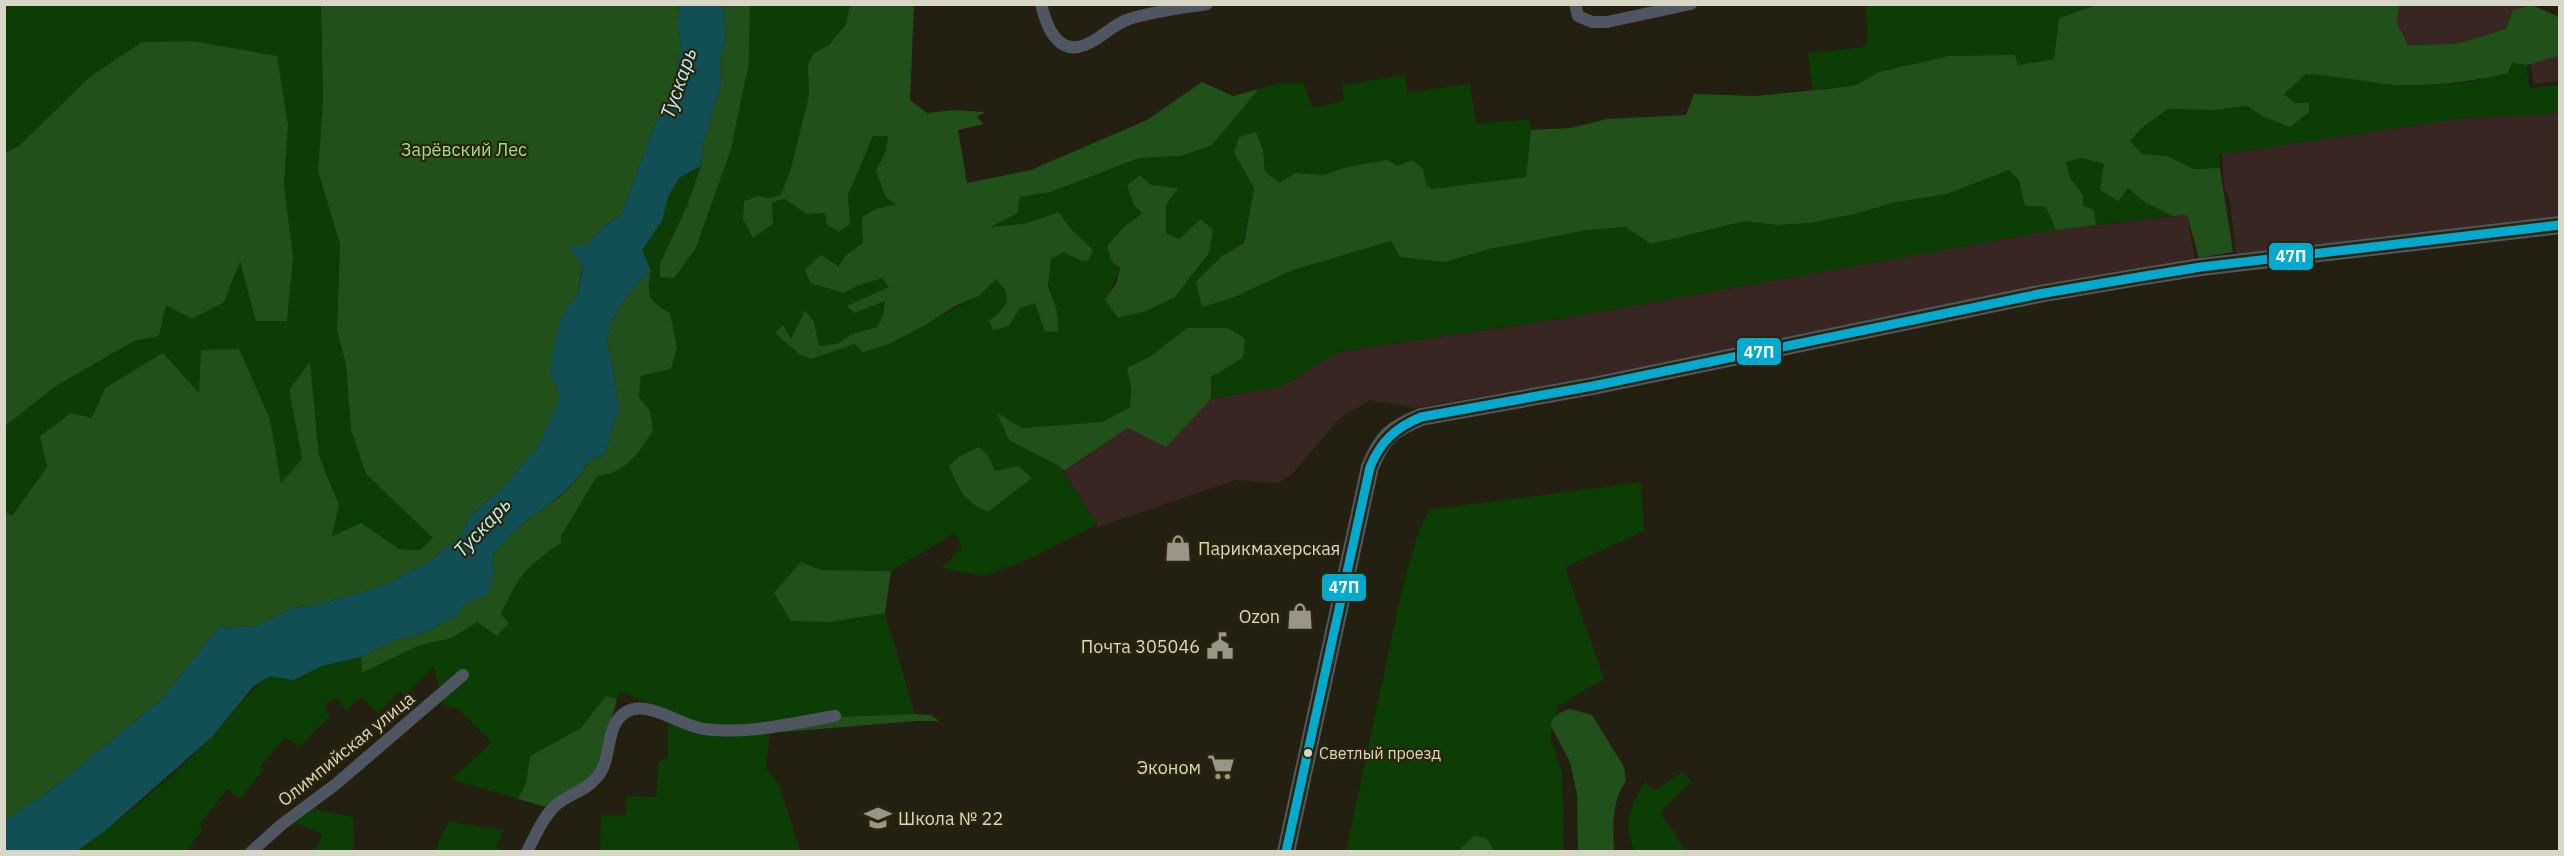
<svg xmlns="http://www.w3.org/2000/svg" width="2564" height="856" font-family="'IBM Plex Sans',sans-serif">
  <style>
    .industrial { fill: #372621 }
    .green { fill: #0c3d05; fill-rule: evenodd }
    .forest { fill: #22501b }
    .water { fill: #114f54 }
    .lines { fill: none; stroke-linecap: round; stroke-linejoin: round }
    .street { stroke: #4f5661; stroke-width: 12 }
    .secondary { stroke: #515761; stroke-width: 18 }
    .bus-1-casing { stroke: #2a250a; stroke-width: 14 }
    .bus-1 { stroke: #00a9ce; stroke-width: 9 }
    .bus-dot { fill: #d8d6c6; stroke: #2a250a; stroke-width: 2 }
    .labels { text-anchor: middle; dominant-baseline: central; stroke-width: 4.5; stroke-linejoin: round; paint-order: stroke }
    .bus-label { font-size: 16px; fill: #d8d6c6; stroke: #2a250a; text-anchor: start }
    .park-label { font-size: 18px; fill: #95e18c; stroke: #2a250a }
    .poi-label { font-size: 18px; fill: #d8d6c6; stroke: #2a250a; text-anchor: end }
    .street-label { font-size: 18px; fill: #d8d6c6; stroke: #2a250a }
    .water-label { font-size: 20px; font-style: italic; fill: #baf0f7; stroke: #2a250a }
    .line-badge { stroke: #2a250a; stroke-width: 2 }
    .badge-label { font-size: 16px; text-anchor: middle; font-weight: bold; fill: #fff }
  </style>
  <rect width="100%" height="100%" fill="#232011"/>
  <g class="industrial">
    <path d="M2399 5H2529L2513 10 2506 29 2456 44 2408 45 2397 23Z"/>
    <path d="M2559 53V81L2534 84 2530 60Z"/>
    <path d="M2559 111V217L2236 254 2230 201 2224 186 2222 151 2392 123Z"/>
    <path d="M2187 215 2196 265 1628 371 1415 408 1370 400 1340 418 1290 476 1277 483 1236 480 1098 527 1064 472 1128 428 1166 446 1211 399 1283 386 1338 352 1560 319 2044 231Z"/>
  </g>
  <g class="green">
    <path d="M5 5H321L323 99 318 171 340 244 337 330 346 365 351 430 366 474 434 538 420 550 399 549 361 523 332 536 339 505 319 456 310 363 289 390 302 459 281 483 270 419 199 393 92 419 47 467 12 517 5 511V426L56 386 134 341 159 336 166 305 240 260 293 256 284 185 288 125 19 146 5 153Z"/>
    <path d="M750 5H850L846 24 829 45 814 53 808 65 809 95 791 168 781 195 770 198 759 196 753 238 773 224 772 202 785 199 806 214 826 213 827 225 840 232 850 224 848 195 873 136H888L886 150 876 171 896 204 876 209 863 243 846 255 837 266 844 293 857 286 882 278 889 286 855 313 886 301 883 316 877 327 851 334 839 343 819 346 814 321 805 312 791 340 776 333 800 355 810 359 837 348 910 332 979 296 996 279 1005 290 1007 302 998 314 989 321 1009 326 1020 307 1035 302 1057 311 1048 286 1051 259 1064 252 1079 260 1092 250 1069 227 1059 212 1024 224 988 228 1019 197 1052 192 1139 158 1181 156 1212 145 1259 89 1280 83H1304L1312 108 1344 101 1342 85 1405 75 1407 93 1470 84 1476 124 1530 120 1531 130 1527 177 1432 189 1397 166 1343 168 1324 175 1296 173 1279 183 1265 171 1263 150 1234 153 1254 188 1243 243 1222 256 1202 307 1230 299 1293 270 1391 240 1445 262 1489 249 1588 230 1625 227 1651 244 1745 221 1776 225 1809 223 1855 214 1888 204 1947 194 2009 170 2019 180 2025 206 2047 207 2056 230 1560 319 1338 352 1283 386 1211 399V378L1225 368 1187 328 1151 356 1127 368 1131 388 1130 407 1102 422 1022 428 997 414 1036 453 1059 466 1098 524 1029 559 985 576 942 568 962 546 955 533 891 571 821 570 801 562 830 622 885 613 915 714 811 718 780 725 783 732 770 733 766 767 779 785 800 851H600L601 815H626L627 796 656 797 659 761 668 759V723L704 735 764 733 694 722 619 691 617 699 606 696 581 728 530 756 526 783 518 799 451 779 492 743 459 709 443 705 434 666 405 695 400 691 378 713 361 697 346 711 337 697 324 705 330 717 299 747 285 737 260 767 263 770 240 799 227 789 199 826 203 829 187 851 77 852C124 818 169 779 210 739 231 718 245 693 270 676L294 680 322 666 361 657 363 673 420 645 452 638 477 622 508 623 501 615C519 576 525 567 561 543V536L597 475H609L650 411 639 398 641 376 671 369 655 305 647 288 651 270 642 250 662 221 668 197 679 178 701 166 687 206 660 263 696 248 731 149 749 63ZM1151 185 1177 188 1166 205 1165 233 1209 254 1175 297 1105 299C1122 274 1121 256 1124 227L1142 212ZM989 457 995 472 988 512Z"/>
    <path d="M1873 5H2101L2059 18 2054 59 2017 65 1879 72 1856 85 1813 90 1808 53 1864 47 1868 40 1866 7Z"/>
    <path d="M2512 63 2527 65 2529 88 2559 85V111L2548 115 2472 117 2219 155 2220 168 2194 169 2167 156 2142 154 2130 141 2144 126 2168 109 2214 110 2247 106 2262 116 2308 103H2295L2284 94 2306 74C2363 78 2421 91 2479 80 2490 78 2502 68 2512 63Z"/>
    <path d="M2082 158 2104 164 2146 203 2173 216 2096 225 2094 210 2083 206 2082 195 2070 178 2065 162Z"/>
    <path d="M1641 482 1644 531 1565 567 1604 679 1558 706 1550 736 1562 772 1564 851 1346 852 1402 590 1418 533 1429 510Z"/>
    <path d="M1683 772 1691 781 1660 812 1686 851H1635C1622 826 1630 805 1645 782L1654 791Z"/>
    <path d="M308 808 353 817 354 851H314L323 834 294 822Z"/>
    <path d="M448 822 504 830 496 847 505 851H435Z"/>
  </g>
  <g class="forest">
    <path d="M2101 4 2399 5 2397 23 2408 45 2456 44 2506 29 2513 10 2532 5 2559 17V56L2527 65 2512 63 2508 73C2473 82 2420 88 2384 84 2358 80 2333 76 2306 74L2284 94 2295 103H2309V112L2290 127 2262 116 2247 106 2214 110 2168 109 2144 126 2130 141 2142 154 2167 156 2194 169 2220 168 2233 252 2199 258 2187 215 2173 216 2146 203 2128 188 2118 201 2100 190 2104 164 2082 158 2066 162 2070 178 2083 195V206L2094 210 2096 225 2056 230 2046 207 2025 206 2019 180 2009 170 1947 194 1892 203 1855 214 1809 223 1776 225 1745 221 1651 244 1625 227 1588 230 1489 249 1445 262 1400 257 1391 241 1293 270 1230 299 1202 307 1196 282 1222 256 1244 243 1254 188 1234 153 1239 137 1256 132 1263 150 1265 171 1279 183 1296 173 1324 175 1343 168 1387 160 1397 166 1412 160 1423 169 1426 185 1432 189 1526 177 1531 130 1571 128 1607 119 1686 115 1694 94 1756 96 1827 89 1856 85 1879 72 1949 56 2015 55 2018 65 2054 59 2059 18Z"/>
    <path d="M321 5H680L678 23 681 46 671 101 655 124 622 214 601 229 586 245 578 294 562 317 550 371 562 398 537 449 504 486 470 516 461 536 431 560 391 582 363 592 319 604 290 609 257 626 218 628 161 700 48 792 5 822V511L12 516 47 467 40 436 71 413 92 418 105 388 163 353 199 393 201 350 239 349 270 419 281 483 302 459 289 390 310 362 319 456 339 505 332 536 361 523 399 549 420 550 433 538 366 474 351 430 346 365 337 330 340 244 318 171 323 99Z"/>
    <path d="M723 5H750L749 63 731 149 696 248 674 278 660 277V263L687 206 701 166 704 140 721 84 720 58 726 38Z"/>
    <path d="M850 5H914L910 100 927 113 955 110 985 112 977 117 984 124 958 130 967 183 1031 170 1147 120 1202 82 1233 96 1259 89 1212 145 1181 156 1139 158 1051 192 1019 197 1018 213 990 227 1024 224 1059 212 1069 227 1093 250 1088 261 1079 260 1064 252 1051 259 1048 286 1057 311 1058 332 1045 331 1035 303 1020 308 1009 326 993 330 989 321 998 314 1007 302 1005 290 996 279 979 296 955 306 927 324 887 345 863 352 854 344 811 359 800 355 775 333 783 325 791 339 805 311 814 321 819 346 839 343 851 334 877 327 883 316 885 301 855 313 847 306 889 287 882 278 857 286 844 293 810 283 805 269 821 255 838 266 846 255 863 243 862 217 876 209 896 204 886 198 876 171 886 150 888 136H873L848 195 850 224 839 232 827 225 825 213 806 214 785 199 772 202 773 224 753 238 743 219 744 201 759 196 770 198 781 195 791 168 809 95 808 65 814 53 829 45 846 24Z"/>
    <path d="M191 41 277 56 288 125 284 185 293 256 287 321H256L240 261 224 302 192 319 166 305 159 336 134 341 56 386 5 426V153L19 146 91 76 142 42Z"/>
    <path d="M1140 175 1151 185 1178 188 1166 205V233L1179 239 1201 219 1213 230 1209 253 1175 297 1146 311 1118 318 1105 299 1116 284 1120 268 1112 262 1107 246 1124 227 1142 213 1134 205 1127 185Z"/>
    <path d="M651 270C646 293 648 302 670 313L677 348 671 369 641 376 639 397 650 411 653 431C638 453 625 474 597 476L561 536V543C525 567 519 576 501 614L509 623 497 636 477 622 452 638 420 645 362 673 361 657 393 640 420 634 455 617 466 603 486 595 495 575 492 556C505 541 517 527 533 516 560 496 572 492 589 460L605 455 619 405 607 339 611 321 630 292Z"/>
    <path d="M1187 328H1228L1245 339 1243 358 1211 377V399L1166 447 1128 428 1064 471 1059 466 1009 440 997 413 1022 428 1102 422 1130 407 1131 388 1127 368 1151 356Z"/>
    <path d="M979 447 989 457 995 471 1018 466 1032 478 988 512C965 503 958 488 949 466L960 456Z"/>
    <path d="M801 562 821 570 891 571 885 613 830 622 791 621 774 593Z"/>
    <path d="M606 696 617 699 597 771 582 786 547 807 518 799 526 783 530 756 581 728Z"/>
    <path d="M1570 709 1592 715 1624 767 1626 781C1611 803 1613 826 1614 851H1578L1577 794 1570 762 1551 726C1551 715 1562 712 1570 709Z"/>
    <path d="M915 714 931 715 939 721H916L783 732 780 724 811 718Z"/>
    <path d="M1474 836 1486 838 1495 851H1461L1462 847Z"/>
  </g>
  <path class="water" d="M680 5H723L726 38 720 58 721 84 704 140 701 166 679 178 668 197 662 221 642 250 651 270 630 292 611 321 607 339 619 405 605 455 589 460C571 492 560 495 533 516 517 527 505 541 492 556L495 575 487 595 466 603 455 617 420 634 393 640 361 657 322 666 294 680 270 676 253 687 212 737 105 831 77 851H5V822L7 819 48 792 161 700 218 628 257 626 290 609 319 604 363 592 391 582 431 560 461 536 470 516 504 486 537 449 561 398 550 371 555 340 562 317 578 294 583 268 570 246 586 245 601 229 622 214 655 124 671 101 681 46 678 23Z"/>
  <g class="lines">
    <g class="street">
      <path d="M1041 4C1046 25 1057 56 1085 45 1101 39 1113 24 1129 19 1154 11 1181 8 1207 4"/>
      <path d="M1575 4 1578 16 1592 22H1607L1691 4"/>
      <path d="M251 852 281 825 336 784 463 675"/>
      <path d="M527 852C535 836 543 817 556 805 569 794 586 791 597 777 613 760 604 725 626 712 647 699 681 726 704 729 747 735 793 723 835 716"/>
    </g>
    <path class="secondary" d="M1286 852 1370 467C1382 437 1392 429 1421 417L1593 386 2039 294 2139 277 2201 267 2560 225"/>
    <defs>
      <path id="bus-1" d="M1286 852 1370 467C1381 441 1395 428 1421 417L1593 386 2039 294 2139 277 2201 267 2560 225"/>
    </defs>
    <use href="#bus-1" class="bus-1-casing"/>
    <use href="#bus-1" class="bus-1"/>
  </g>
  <defs>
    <symbol id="shop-bare" viewBox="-9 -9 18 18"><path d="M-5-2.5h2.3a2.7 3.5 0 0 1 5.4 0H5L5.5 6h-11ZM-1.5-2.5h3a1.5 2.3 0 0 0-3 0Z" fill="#999687" stroke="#2a250a" stroke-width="2.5" paint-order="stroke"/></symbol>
    <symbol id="civic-bare" viewBox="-9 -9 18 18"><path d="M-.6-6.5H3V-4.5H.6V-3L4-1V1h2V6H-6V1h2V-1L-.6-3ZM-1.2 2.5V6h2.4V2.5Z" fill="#999687" stroke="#2a250a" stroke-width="2.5" paint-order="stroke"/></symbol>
    <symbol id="supermarket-bare" viewBox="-9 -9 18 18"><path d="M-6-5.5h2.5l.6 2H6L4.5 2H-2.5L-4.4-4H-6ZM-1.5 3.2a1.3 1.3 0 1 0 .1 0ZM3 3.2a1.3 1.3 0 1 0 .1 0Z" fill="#999687" stroke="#2a250a" stroke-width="2.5" paint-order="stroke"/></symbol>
    <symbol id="school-bare" viewBox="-9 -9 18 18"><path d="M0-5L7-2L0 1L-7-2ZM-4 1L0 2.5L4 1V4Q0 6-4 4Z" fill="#999687" stroke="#2a250a" stroke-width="2.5" paint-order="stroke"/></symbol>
  </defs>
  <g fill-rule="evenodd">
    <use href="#shop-bare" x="1159" y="529" width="38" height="38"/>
    <use href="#shop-bare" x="1281" y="597" width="38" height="38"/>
    <use href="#civic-bare" x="1201" y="627" width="38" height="38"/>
    <use href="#supermarket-bare" x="1202" y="748" width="38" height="38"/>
    <use href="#school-bare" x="859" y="799" width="38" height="38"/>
  </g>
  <circle class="bus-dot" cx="1308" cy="753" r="5"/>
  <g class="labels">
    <g class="bus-label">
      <text x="1319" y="753">Светлый проезд</text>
    </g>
    <g class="park-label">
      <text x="464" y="149">Зарёвский Лес</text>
    </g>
    <g class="poi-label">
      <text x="1198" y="548" text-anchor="start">Парикмахерская</text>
      <text x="1280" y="616">Ozon</text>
      <text x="1200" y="646">Почта 305046</text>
      <text x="1201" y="767">Эконом</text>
      <text x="898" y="818" text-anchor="start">Школа № 22</text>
    </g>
    <g class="street-label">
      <text transform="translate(346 749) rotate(-39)">Олимпийская улица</text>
    </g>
    <g class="water-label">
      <text transform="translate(678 83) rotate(-71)">Тускарь</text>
      <text transform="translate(482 527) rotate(-47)">Тускарь</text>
    </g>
  </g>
  <g class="line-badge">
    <rect x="2268" y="242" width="46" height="29" rx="6" fill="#00a9ce"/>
    <rect x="1736" y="337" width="46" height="29" rx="6" fill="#00a9ce"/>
    <rect x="1321" y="573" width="46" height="29" rx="6" fill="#00a9ce"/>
  </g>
  <g class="badge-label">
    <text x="2291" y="262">47П</text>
    <text x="1759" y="358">47П</text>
    <text x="1344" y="593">47П</text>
  </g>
  <rect width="2564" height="856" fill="none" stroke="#d8d6c6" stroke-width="12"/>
</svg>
